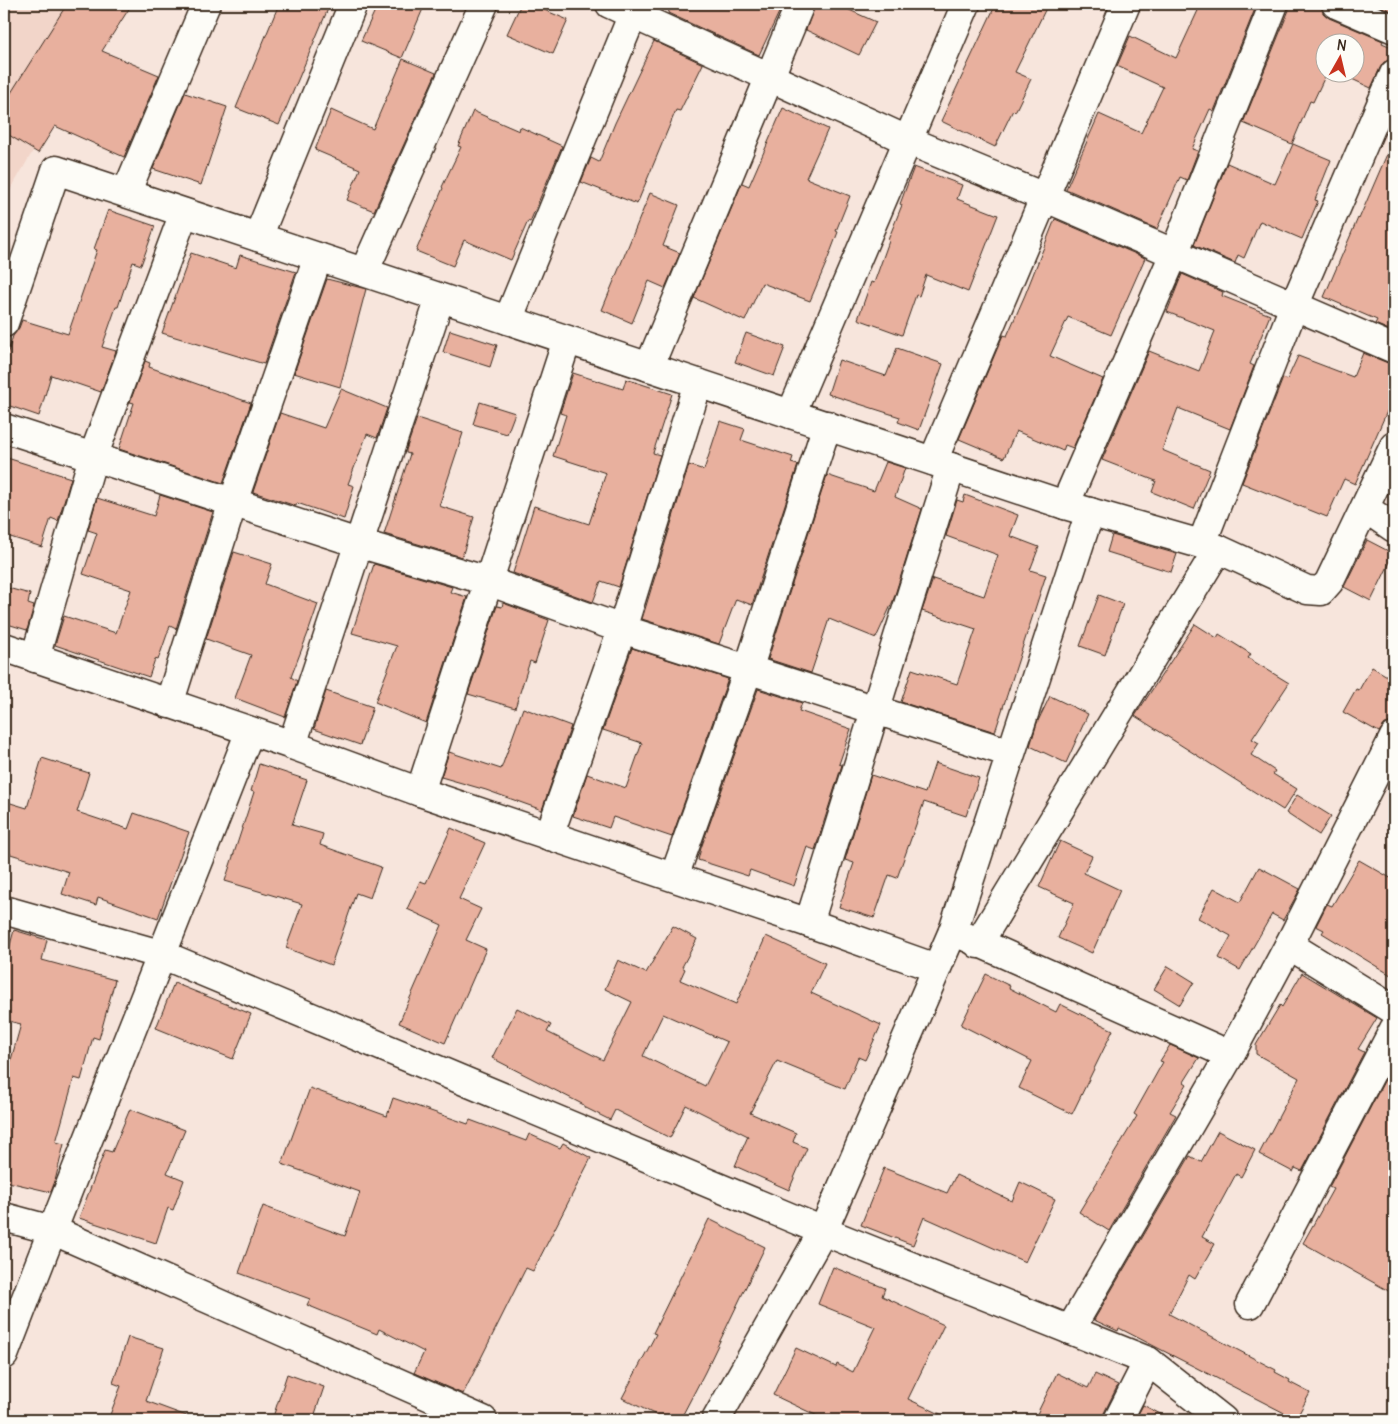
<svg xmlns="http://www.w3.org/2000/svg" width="1398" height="1424" font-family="Delius,sans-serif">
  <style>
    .built { fill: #f2d5c9 }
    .building { fill: #e8b09e; stroke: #3b2a1e; fill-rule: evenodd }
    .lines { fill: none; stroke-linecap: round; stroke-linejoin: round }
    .minor-casing { stroke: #3b2a1e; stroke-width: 31 }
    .minor { stroke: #fdfcf7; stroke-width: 28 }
  </style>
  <rect width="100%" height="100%" fill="#f7e5dc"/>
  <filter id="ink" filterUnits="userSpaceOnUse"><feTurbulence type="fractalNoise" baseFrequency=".02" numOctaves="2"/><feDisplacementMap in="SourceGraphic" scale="10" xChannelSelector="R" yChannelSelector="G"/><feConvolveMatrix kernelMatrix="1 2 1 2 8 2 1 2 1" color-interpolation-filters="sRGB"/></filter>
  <g filter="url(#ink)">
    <path class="built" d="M4 4H118L4 201Z"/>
    <g class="building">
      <path d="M67 4H132L102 51 159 75 124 157 55 126 38 153 4 132V104Z"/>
      <path d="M279 4H330L279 125 236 108Z"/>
      <path d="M378 4H425L402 58 361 41Z"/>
      <path d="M521 4H530L568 20 553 54 507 34Z"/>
      <path d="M672 4H783L759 55 668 13Z"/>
      <path d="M815 4H836L876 22 859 55 806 30Z"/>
      <path d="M996 4H1048L1015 72 1031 79 1015 112 1013 110 995 147 941 121Z"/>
      <path d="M1201 4H1257L1214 111 1210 109 1192 149 1198 151 1187 180 1180 177 1157 229 1066 189 1099 114 1141 133 1163 87 1117 66 1130 36 1176 58Z"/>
      <path d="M1289 4H1321L1323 13 1329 18 1383 41 1382 43 1394 48V59L1384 62 1380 68 1371 88 1337 72H1356V42H1326L1327 72 1313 102 1310 101 1292 144 1243 123 1289 10Z"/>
      <path d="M1375 4H1394V12Z"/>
      <path d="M654 41 703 64 680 111 676 110 637 204 581 182 591 158 599 162 615 123Z"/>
      <path d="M403 59 436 73 374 211 347 200 360 169 315 150 331 110 373 129Z"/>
      <path d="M185 93 227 107 201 185 153 169Z"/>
      <path d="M783 108 828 129 806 178 850 196 836 231 838 232 827 261 810 301 762 283 745 321 694 298 742 183 749 186Z"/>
      <path d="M473 111 519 131 520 127 562 146 530 222 528 221 511 260 464 240 453 266 416 251 443 188 442 187 461 147 458 146Z"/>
      <path d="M1394 138V332L1375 324 1377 320 1324 297 1358 218 1359 219Z"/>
      <path d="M1293 144 1331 160 1315 200 1318 201 1302 239 1260 221 1244 258 1238 255 1235 263 1194 245 1227 163 1275 184Z"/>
      <path d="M914 167 962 185 957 199 998 215 968 292 926 275 919 296 916 295 902 335 858 319 871 282 874 283 889 241 888 240 902 205 900 204Z"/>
      <path d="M650 193 679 205 663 246 680 253 665 288 649 281 632 323 602 310Z"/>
      <path d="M108 210 155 226 141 265 133 262 118 307H116L102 347 116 351 101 392 51 375 39 416 4 404V364L13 336 19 328 22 320 68 334 97 250 94 249Z"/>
      <path d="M1055 219 1145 258 1111 335 1068 317 1050 356 1103 379 1073 448 1065 445 1063 451 1016 431 1004 458 959 439 1003 335 1007 336 1025 295Z"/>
      <path d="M191 253 236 268 240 255 296 272 264 364 162 333Z"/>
      <path d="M1182 274 1223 292 1222 296 1270 315 1250 364 1254 366 1230 429 1178 408 1162 450 1210 470 1194 509 1152 492 1156 481 1102 460 1149 351 1199 371 1215 331 1167 312Z"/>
      <path d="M327 279 366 289 340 387 294 373Z"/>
      <path d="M450 330 497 345 490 367 443 352Z"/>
      <path d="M746 333 785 347 774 376 735 362Z"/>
      <path d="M897 348 943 364 919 430 898 422 900 417 828 394 839 360 886 376Z"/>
      <path d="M1363 353 1388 363 1394 364V411L1388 409 1355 484 1344 479 1327 517 1242 483 1283 378 1287 380 1298 356 1353 377Z"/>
      <path d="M145 361 150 363 149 367 251 403 223 483 119 449 134 403 130 402Z"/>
      <path d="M573 373 623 389 626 379 672 394 653 453 660 455 619 587 601 581 593 602 513 573 534 506 589 524 606 473 553 456 566 415 560 413Z"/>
      <path d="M341 389 387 408 377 438 367 434 348 484 354 486 344 519 297 503 296 506 253 492 280 413 324 428Z"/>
      <path d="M480 402 515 413 507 434 473 424Z"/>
      <path d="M417 418 463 433 439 506 474 517 462 557 384 534 410 454 406 453V450Z"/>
      <path d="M720 421 745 429 741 440 793 457 791 463 798 465 752 605 736 599 719 644 642 619 689 465 704 470Z"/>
      <path d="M4 457 71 478 58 521 51 518 42 547 4 535Z"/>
      <path d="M886 462 905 468 895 497 922 509 893 601 876 638 829 619 811 673 768 659 827 475 874 491Z"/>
      <path d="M160 495 213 512 176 629 170 626 158 660 155 659 149 677 55 645 64 616 116 633 131 590 83 574 97 533 88 530 97 498 154 516Z"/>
      <path d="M965 495 1018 515 1010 536 1039 547 1030 570 1046 575 995 732 901 702 912 669 957 684 976 629 922 611 933 579 984 596 998 555 946 536 957 500 963 502Z"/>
      <path d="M1112 535 1177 554 1171 572 1107 552Z"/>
      <path d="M1367 540 1394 554 1371 601 1344 587Z"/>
      <path d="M234 552 272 564 265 584 318 604 308 633 291 677 297 681 285 717 235 698 251 655 206 639Z"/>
      <path d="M374 564 452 587 450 592 467 597 426 723 375 702 397 646 352 633Z"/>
      <path d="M4 587 30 594 28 604 34 606 27 630 4 623Z"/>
      <path d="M1099 595 1123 604 1105 655 1080 646Z"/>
      <path d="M503 603 549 620 535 663 530 661 515 708 468 694 497 606 502 607Z"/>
      <path d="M1195 624 1217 638 1219 634 1251 654 1248 658 1289 683 1252 739 1259 743 1251 755 1275 771 1273 774 1297 789 1283 810 1135 716Z"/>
      <path d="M632 648 728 679 672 837 613 817 609 828 573 816 587 774 626 788 642 743 603 730Z"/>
      <path d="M1372 667 1394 680V722L1385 724 1379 732 1343 712 1356 689 1359 690Z"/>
      <path d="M758 689 802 703 799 711 851 729 839 764 842 765 815 850 807 847 794 886 750 870 748 876 698 860 701 848Z"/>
      <path d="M326 691 373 707 360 745 314 729Z"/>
      <path d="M1050 696 1088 714 1066 763 1030 746 1037 723Z"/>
      <path d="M523 708 571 726 542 810 486 790 441 777 449 752 501 769Z"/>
      <path d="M42 758 89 773 77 812 128 829 134 813 189 832 158 918 98 897 96 905 62 894 69 872 4 852V801L27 808Z"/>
      <path d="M935 763 979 778 966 816 924 802 897 878 889 875 874 918 839 907 854 863 845 860 871 775 925 793Z"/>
      <path d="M259 764 307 780 292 825 323 834 320 845 381 867 370 898 356 893 331 965 286 948 302 904 225 881 254 792 251 791Z"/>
      <path d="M1297 795 1331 816 1319 835 1286 813Z"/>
      <path d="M451 828 485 843 459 899 481 909 466 940 486 949 445 1043 399 1023 442 925 407 909 420 881 426 883Z"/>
      <path d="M1060 841 1092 856 1084 873 1120 890 1092 953 1058 938 1074 903 1039 887Z"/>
      <path d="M1359 860 1394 880V977L1322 933 1324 930 1316 926 1327 904 1332 906Z"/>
      <path d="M1259 867 1300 889 1283 920 1272 914 1240 970 1219 958 1231 936 1198 918 1214 888 1240 902Z"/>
      <path d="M673 926 697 939 682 967 685 969 680 980 736 1004 766 936 825 963 811 993 881 1025 865 1060 858 1057 845 1089 777 1061 750 1113 796 1133 793 1142 807 1148 789 1190 735 1166 748 1136 686 1105 670 1138 615 1110 610 1120 584 1107V1105L492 1058 517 1008 551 1025 547 1032 603 1060 632 1002 605 989 618 960 646 973ZM663 1014 727 1042 705 1086 643 1056Z"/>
      <path d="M14 930 47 940 42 960 115 980 99 1039 93 1037 81 1080 74 1078 56 1142 64 1144 55 1181 51 1192 4 1181V1085L21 1024 4 1020V968Z"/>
      <path d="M1168 966 1194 982 1180 1005 1154 989Z"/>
      <path d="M1302 973 1377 1018 1358 1049 1364 1052 1302 1171 1295 1168 1293 1172 1259 1154 1299 1078 1256 1054V1045L1280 1005 1282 1007Z"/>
      <path d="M986 974 1010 986 1009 988 1056 1012 1060 1004 1113 1030 1072 1114 1019 1088 1032 1061 961 1025Z"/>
      <path d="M174 983 251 1014 233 1059 156 1028Z"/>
      <path d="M1170 1045 1199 1058 1184 1082 1187 1084 1170 1112 1176 1115 1109 1231 1079 1212 1137 1116 1134 1114 1163 1062 1160 1061Z"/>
      <path d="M1391 1068 1394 1070V1294L1303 1243 1333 1189 1329 1187Z"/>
      <path d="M310 1088 387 1116 393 1098 468 1124 470 1120 526 1141 529 1134 560 1148 563 1143 591 1158 533 1271 526 1268 463 1394 414 1373 424 1352 379 1329 377 1334 307 1305 310 1299 239 1273 263 1206 345 1236 360 1192 282 1164Z"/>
      <path d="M130 1109 185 1130 167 1173 184 1180 173 1210 168 1208 156 1243 79 1218 105 1150 112 1152Z"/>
      <path d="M1218 1131 1255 1150 1241 1177 1236 1174 1202 1237 1215 1244 1195 1279 1189 1275 1169 1314 1276 1370 1275 1372 1290 1380 1289 1382 1310 1393 1296 1419 1119 1328 1118 1331 1094 1320 1190 1156 1201 1162Z"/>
      <path d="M884 1168 947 1193 956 1175 1012 1201 1020 1182 1055 1199 1025 1262 924 1217 913 1245 861 1225Z"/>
      <path d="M709 1219 765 1247 705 1372 680 1420H666L622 1398 656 1334 653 1333Z"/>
      <path d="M833 1267 885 1288 882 1296 944 1325 908 1399 953 1420H826L773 1395 796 1348 836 1367 837 1364 853 1372 875 1327 818 1304Z"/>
      <path d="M128 1337 164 1348 146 1401 192 1418 191 1420H108L121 1386 113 1383Z"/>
      <path d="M1057 1373 1088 1388 1095 1374 1118 1385 1104 1413 1102 1420H1034Z"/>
      <path d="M287 1374 324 1387 313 1420H272Z"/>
      <path d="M1143 1405 1172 1420H1135Z"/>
    </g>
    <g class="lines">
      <defs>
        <g id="minor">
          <path d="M610 4 907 140 1044 197 1394 349"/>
          <path d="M1336 4 1394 29"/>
          <path d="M126 193 206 4"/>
          <path d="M258 237 353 4"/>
          <path d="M364 272 484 4"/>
          <path d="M508 320 637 4"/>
          <path d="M4 323 56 170 1065 505 1218 549 1307 590 1321 591 1329 582 1394 446"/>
          <path d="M649 367 800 4"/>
          <path d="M791 414 966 4"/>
          <path d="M4 428 358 543 488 581 622 629 1010 753"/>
          <path d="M933 461 1126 4"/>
          <path d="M1065 505 1174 254 1274 4"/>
          <path d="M1365 508 1394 528"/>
          <path d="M1202 543 1294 306 1394 74"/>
          <path d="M4 647 292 745 420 792 809 923 936 968"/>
          <path d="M35 658 93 457 184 213"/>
          <path d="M169 704 233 502 318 257"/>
          <path d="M292 745 440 298"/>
          <path d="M420 792 567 340"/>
          <path d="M549 836 622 629 698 383"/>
          <path d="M674 877 748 670 827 425"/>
          <path d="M4 910 163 955 823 1231 1148 1361 1223 1420"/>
          <path d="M809 923 951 467"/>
          <path d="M953 931 1230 1055 1289 945 1394 737"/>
          <path d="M978 944 1218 549"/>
          <path d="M1289 945 1394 1010"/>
          <path d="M4 1217 52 1230 483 1420"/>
          <path d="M1250 1304 1394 1029"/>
          <path d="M1070 1330 1230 1055"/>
          <path d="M4 1355C84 1146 169 939 250 731"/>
          <path d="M716 1420 823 1231 953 931 1090 512"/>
          <path d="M1118 1420 1148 1361"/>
        </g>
      </defs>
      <use href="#minor" class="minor-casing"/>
      <use href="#minor" class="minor"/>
    </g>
  </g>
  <rect width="1398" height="1424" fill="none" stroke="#fdfcf7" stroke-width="20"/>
  <rect x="10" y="10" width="1378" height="1404" fill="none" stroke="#3b2a1e" stroke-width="2" filter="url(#ink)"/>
  <g transform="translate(1340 58) rotate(8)"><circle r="24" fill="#fdfcf7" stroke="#afa8a0"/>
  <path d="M0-4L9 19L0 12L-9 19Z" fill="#c8321e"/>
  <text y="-8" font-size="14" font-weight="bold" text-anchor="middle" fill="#3b2a1e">N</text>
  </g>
</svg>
